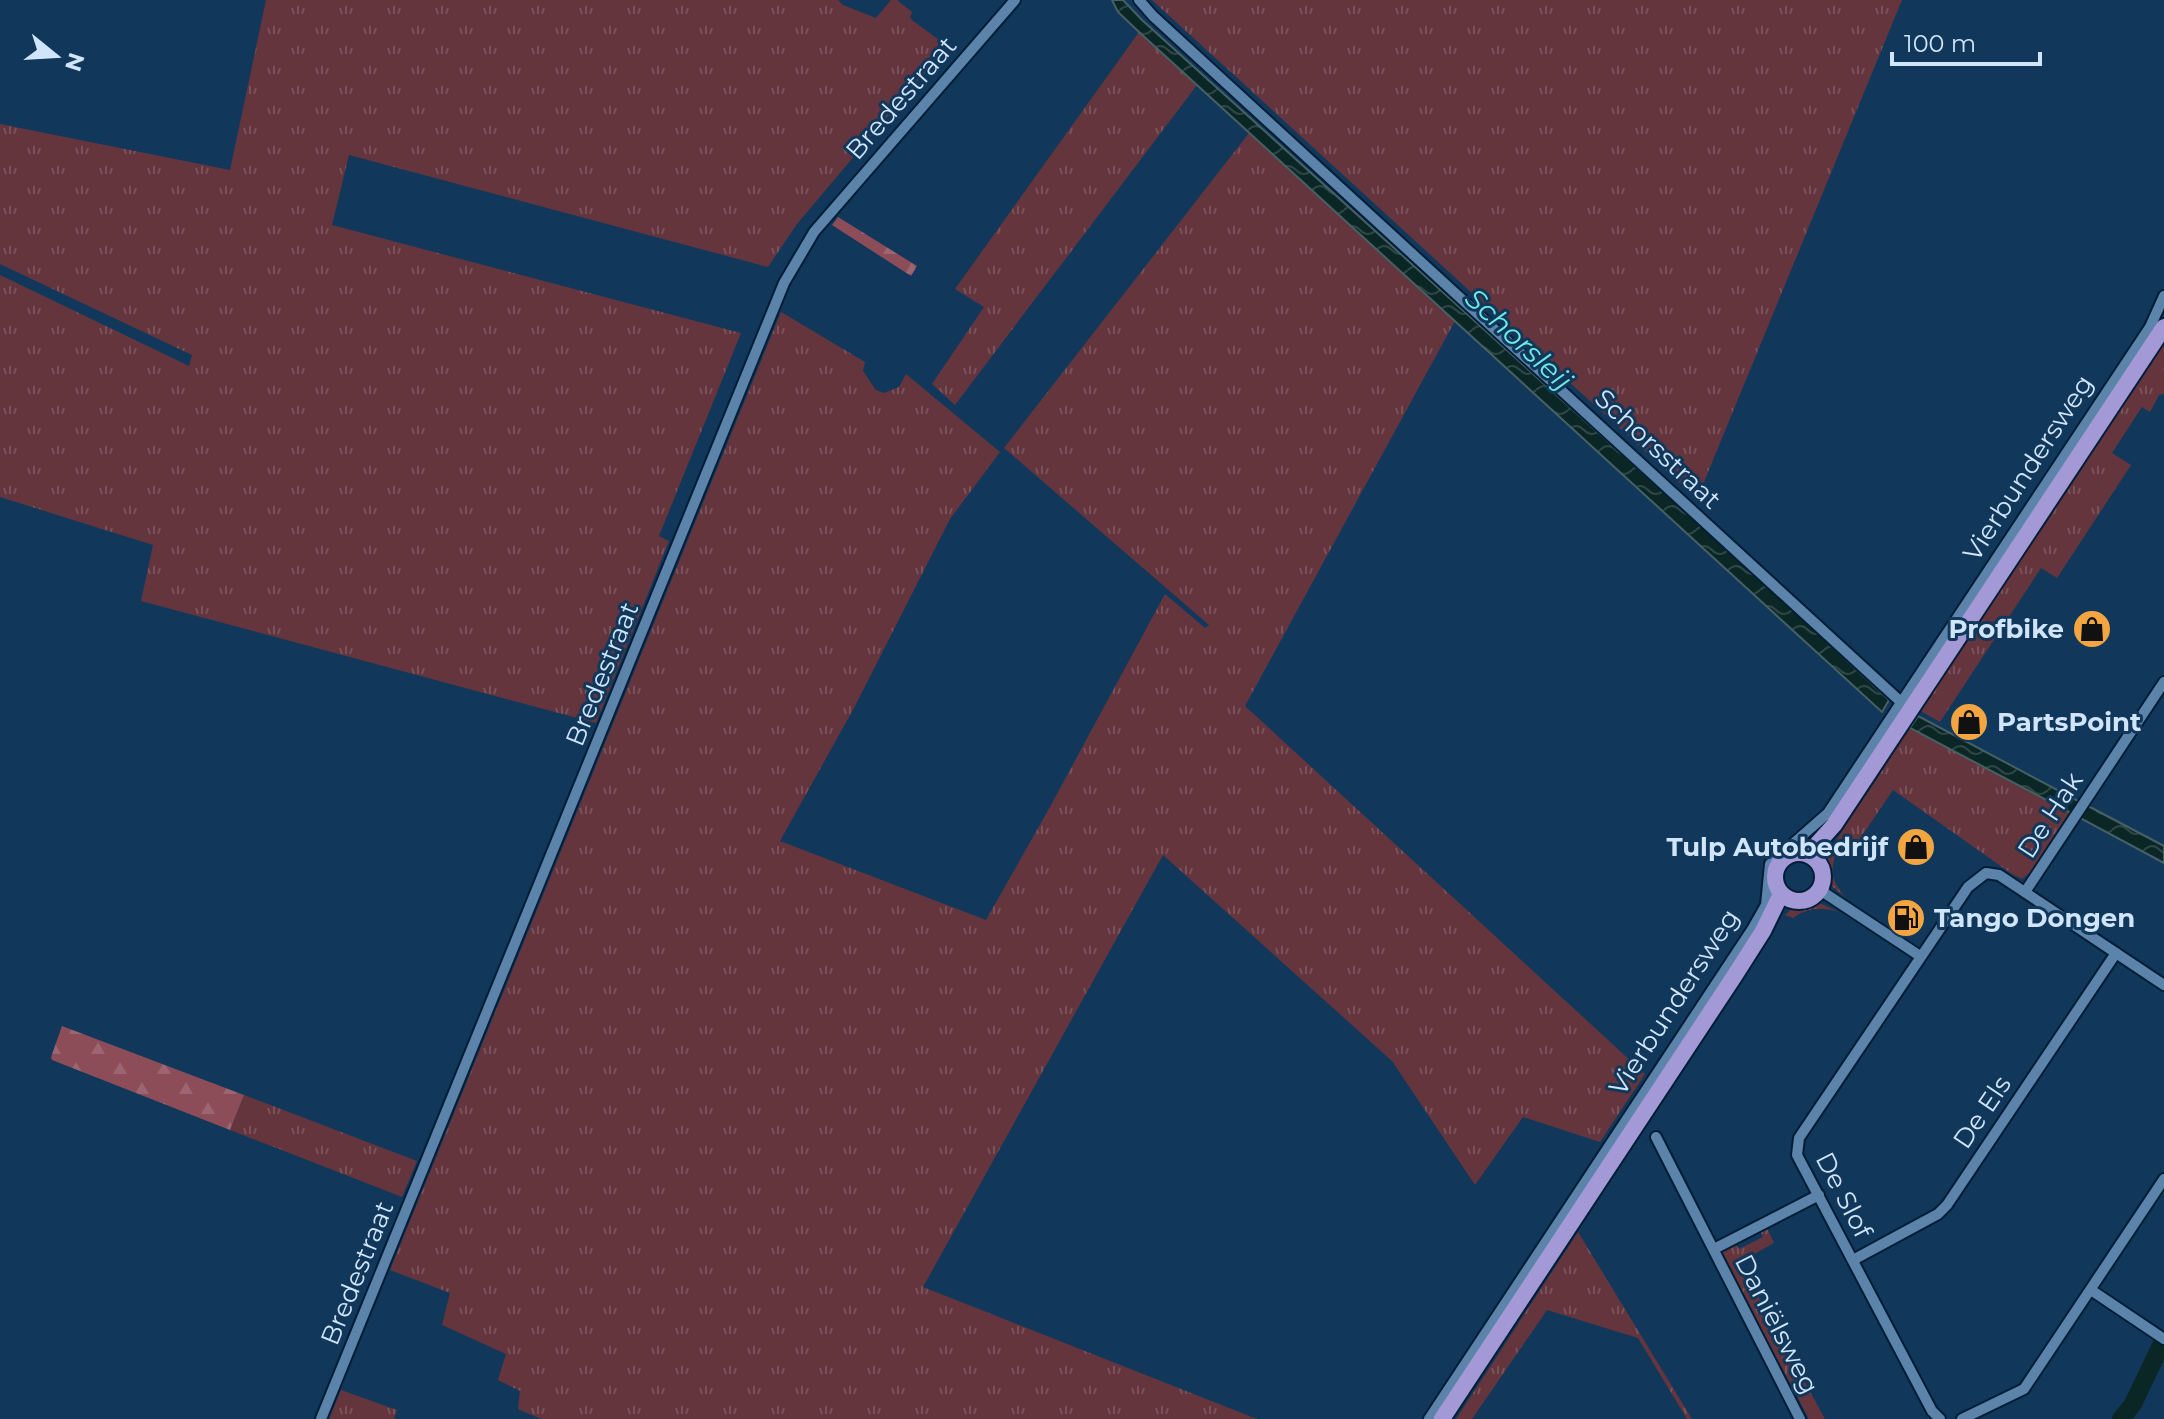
<svg xmlns="http://www.w3.org/2000/svg" width="2164" height="1419" font-family="Montserrat,sans-serif">
  <style>
    .grass { fill: url(#grass-tufts) }
    .forest { fill: url(#forest-firs) }
    .water { fill: url(#water-waves); stroke: #466065; stroke-width: 2 }
    .lines { fill: none; stroke-linecap: round; stroke-linejoin: round }
    .river { stroke: #0b2725; stroke-width: 18 }
    .minor-casing { stroke: #021e37; stroke-width: 14 }
    .primary-casing { stroke: #021e37; stroke-width: 20 }
    .minor { stroke: #5c83aa; stroke-width: 10 }
    .primary { stroke: #a299d6; stroke-width: 16 }
    .labels { text-anchor: middle; dominant-baseline: central; stroke-width: 6; stroke-linejoin: round; paint-order: stroke }
    .street-label { font-size: 26px; fill: #d0e5fa; stroke: #11375a }
    .poi-label { font-size: 26px; font-weight: bold; fill: #d0e5fa; stroke: #11375a; text-anchor: end }
    .water-label { font-size: 28px; font-style: italic; fill: #6bebe3; stroke: #11375a }
  </style>
  <defs>
    <pattern id="grass-tufts" width="24" height="20" patternUnits="userSpaceOnUse" patternTransform="scale(2)"><rect width="24" height="20" fill="#64353d"/><path d="M3 7l-1-3M5 7V3M7 7l1-3M15 17l-1-3M17 17v-4M19 17l1-3" fill="none" stroke="#79525a"/></pattern>
    <pattern id="forest-firs" width="22" height="20" patternUnits="userSpaceOnUse" patternTransform="scale(2)"><rect width="22" height="20" fill="#8c4d58"/><path d="M5 1l3.5 6h-7zM16 11l3.5 6h-7z" fill="#9b6671"/></pattern>
    <pattern id="water-waves" width="16" height="10" patternUnits="userSpaceOnUse" patternTransform="scale(2)"><rect width="16" height="10" fill="#0b2725"/><path d="M0 5q4-4 8 0t8 0" fill="none" stroke="#2e4646"/></pattern>
  </defs>
  <rect width="100%" height="100%" fill="#11375a"/>
  <g class="grass">
    <path d="M266 0H838L843 5 876 18 891 0H897L912 12 910 17 912 20 947 46 797 224 768 267 349 155 332 225 741 333 659 536 669 541 596 723 141 601 153 545 0 497V275L189 366 192 355 0 264V124L230 170Z"/>
    <path d="M1152 0H1902L1697 499Z"/>
    <path d="M1139 32 1197 85 955 405 932 384 984 307 955 289Z"/>
    <path d="M1249 133 1455 321 1245 706 1645 1074 1600 1142 1523 1117 1475 1185 1392 1061 1163 855 923 1287 1257 1419H541L518 1409 520 1391 498 1380 506 1354 442 1325 450 1293 390 1270 781 312 865 362 863 371 876 390 884 393 899 387 906 374 1000 452 950 519 854 708 780 841 986 920 1051 805 1165 594 1205 628 1209 625 1004 448Z"/>
    <path d="M2164 344V394L2159 395 2150 412 2142 407 2112 453 2131 465 2057 578 2041 568 1940 722 1919 710Z"/>
    <path d="M1910 728 2071 813 2033 870 2022 879 2012 874 1893 790 1849 855 1833 845Z"/>
    <path d="M1830 848 1836 854C1829 873 1833 883 1846 898L1825 880 1824 862Z"/>
    <path d="M1811 899 1839 912C1821 907 1808 907 1793 918L1785 915 1800 902Z"/>
    <path d="M244 1095 417 1161 402 1197 230 1130Z"/>
    <path d="M1764 1228 1768 1230 1774 1243 1740 1262 1825 1419H1809L1724 1259 1722 1253 1735 1243 1739 1249 1763 1237 1760 1230Z"/>
    <path d="M1578 1232 1692 1419H1687L1638 1338 1547 1310 1472 1419H1456Z"/>
    <path d="M341 1390 397 1410 394 1419H329Z"/>
  </g>
  <g class="forest">
    <path d="M838 217 917 266 911 276 832 225Z"/>
    <path d="M62 1026 244 1095 230 1130 52 1060 51 1057Z"/>
  </g>
  <g class="water">
    <path d="M1112 0H1123L1142 20 1760 579 1889 700 1882 712 1139 32 1118 12Z"/>
    <path d="M1918 716 2080 802 2071 813 1910 728Z"/>
    <path d="M2088 806 2164 846V863L2080 818Z"/>
  </g>
  <g class="lines">
    <path class="river" d="M2121 1419 2133 1404 2162 1343"/>
    <defs>
      <g id="minor">
        <path d="M1139 0 1153 16 1902 703"/>
        <path d="M1820 890 1920 956"/>
        <path d="M2025 892 2164 682"/>
        <path d="M1656 1137 1800 1419"/>
        <path d="M1714 1249 1819 1195"/>
        <path d="M1853 1260 1938 1214 1947 1205 2116 953"/>
        <path d="M2091 1290 2164 1339"/>
        <path d="M321 1419 784 283 814 232 1015 0"/>
        <path d="M1429 1419 1753 928 1766 905 1770 864 1828 813 2150 327 2164 296"/>
        <path d="M1940 1419 1932 1411 1797 1155 1799 1138 1968 887 1986 873 1999 875 2164 985"/>
        <path d="M1962 1419 2024 1389 2164 1179"/>
      </g>
      <g id="primary">
        <circle cx="1799" cy="877" r="24"/>
        <path d="M1808 854 1834 825 2164 327"/>
        <path d="M1442 1419 1735 975 1763 931 1781 894"/>
      </g>
    </defs>
    <use href="#minor" class="minor-casing"/>
    <use href="#primary" class="primary-casing"/>
    <use href="#minor" class="minor"/>
    <use href="#primary" class="primary"/>
  </g>
  <defs>
    <symbol id="shop-disc" viewBox="-11 -11 22 22"><circle r="9.5" fill="#f2a541" stroke="#11375a"/><path d="M-5-2.5h2.3a2.7 3.5 0 0 1 5.4 0H5L5.5 6h-11ZM-1.5-2.5h3a1.5 2.3 0 0 0-3 0Z" fill="#111"/></symbol>
    <symbol id="fuel-disc" viewBox="-11 -11 22 22"><circle r="9.5" fill="#f2a541" stroke="#11375a"/><path d="M-5.5-6h7V0h2V4h1.3V-2.5L3-4.5l.8-.8L6-3V5H2.5V1h-1V6h-7ZM-4.2-4.7v3.2H.2V-4.7Z" fill="#111"/></symbol>
  </defs>
  <g fill-rule="evenodd">
    <use href="#shop-disc" x="2070" y="607" width="44" height="44"/>
    <use href="#shop-disc" x="1947" y="700" width="44" height="44"/>
    <use href="#shop-disc" x="1894" y="825" width="44" height="44"/>
    <use href="#fuel-disc" x="1884" y="896" width="44" height="44"/>
  </g>
  <g class="labels">
    <g class="street-label">
      <text transform="translate(901 98) rotate(-49)">Bredestraat</text>
      <text transform="translate(1658 449) rotate(43)">Schorsstraat</text>
      <text transform="translate(2028 468) rotate(-57)">Vierbundersweg</text>
      <text transform="translate(602 674) rotate(-68)">Bredestraat</text>
      <text transform="translate(2050 815) rotate(-57)">De Hak</text>
      <text transform="translate(1674 1002) rotate(-57)">Vierbundersweg</text>
      <text transform="translate(1982 1112) rotate(-56)">De Els</text>
      <text transform="translate(1844 1195) rotate(63)">De Slof</text>
      <text transform="translate(357 1273) rotate(-68)">Bredestraat</text>
      <text transform="translate(1777 1324) rotate(63)">Daniëlsweg</text>
    </g>
    <g class="poi-label">
      <text x="2064" y="629">Profbike</text>
      <text x="1997" y="722" text-anchor="start">PartsPoint</text>
      <text x="1888" y="847">Tulp Autobedrijf</text>
      <text x="1934" y="918" text-anchor="start">Tango Dongen</text>
    </g>
    <g class="water-label">
      <text transform="translate(1519 339) rotate(43)">Schorsleij</text>
    </g>
  </g>
  <g transform="translate(56 56) rotate(108)" stroke="#11375a" stroke-width="6" paint-order="stroke">
  <path d="M0-6L14 30L0 20L-14 30Z" fill="#d0e5fa"/>
  <text y="-12" font-size="22" font-weight="bold" text-anchor="middle" fill="#d0e5fa">N</text>
  </g>
  <path d="M1892 52v12h148v-12" fill="none" stroke="#d0e5fa" stroke-width="4"/>
  <text x="1904" y="52" font-size="24" fill="#d0e5fa" stroke="#11375a" stroke-width="6" paint-order="stroke">100 m</text>
</svg>
